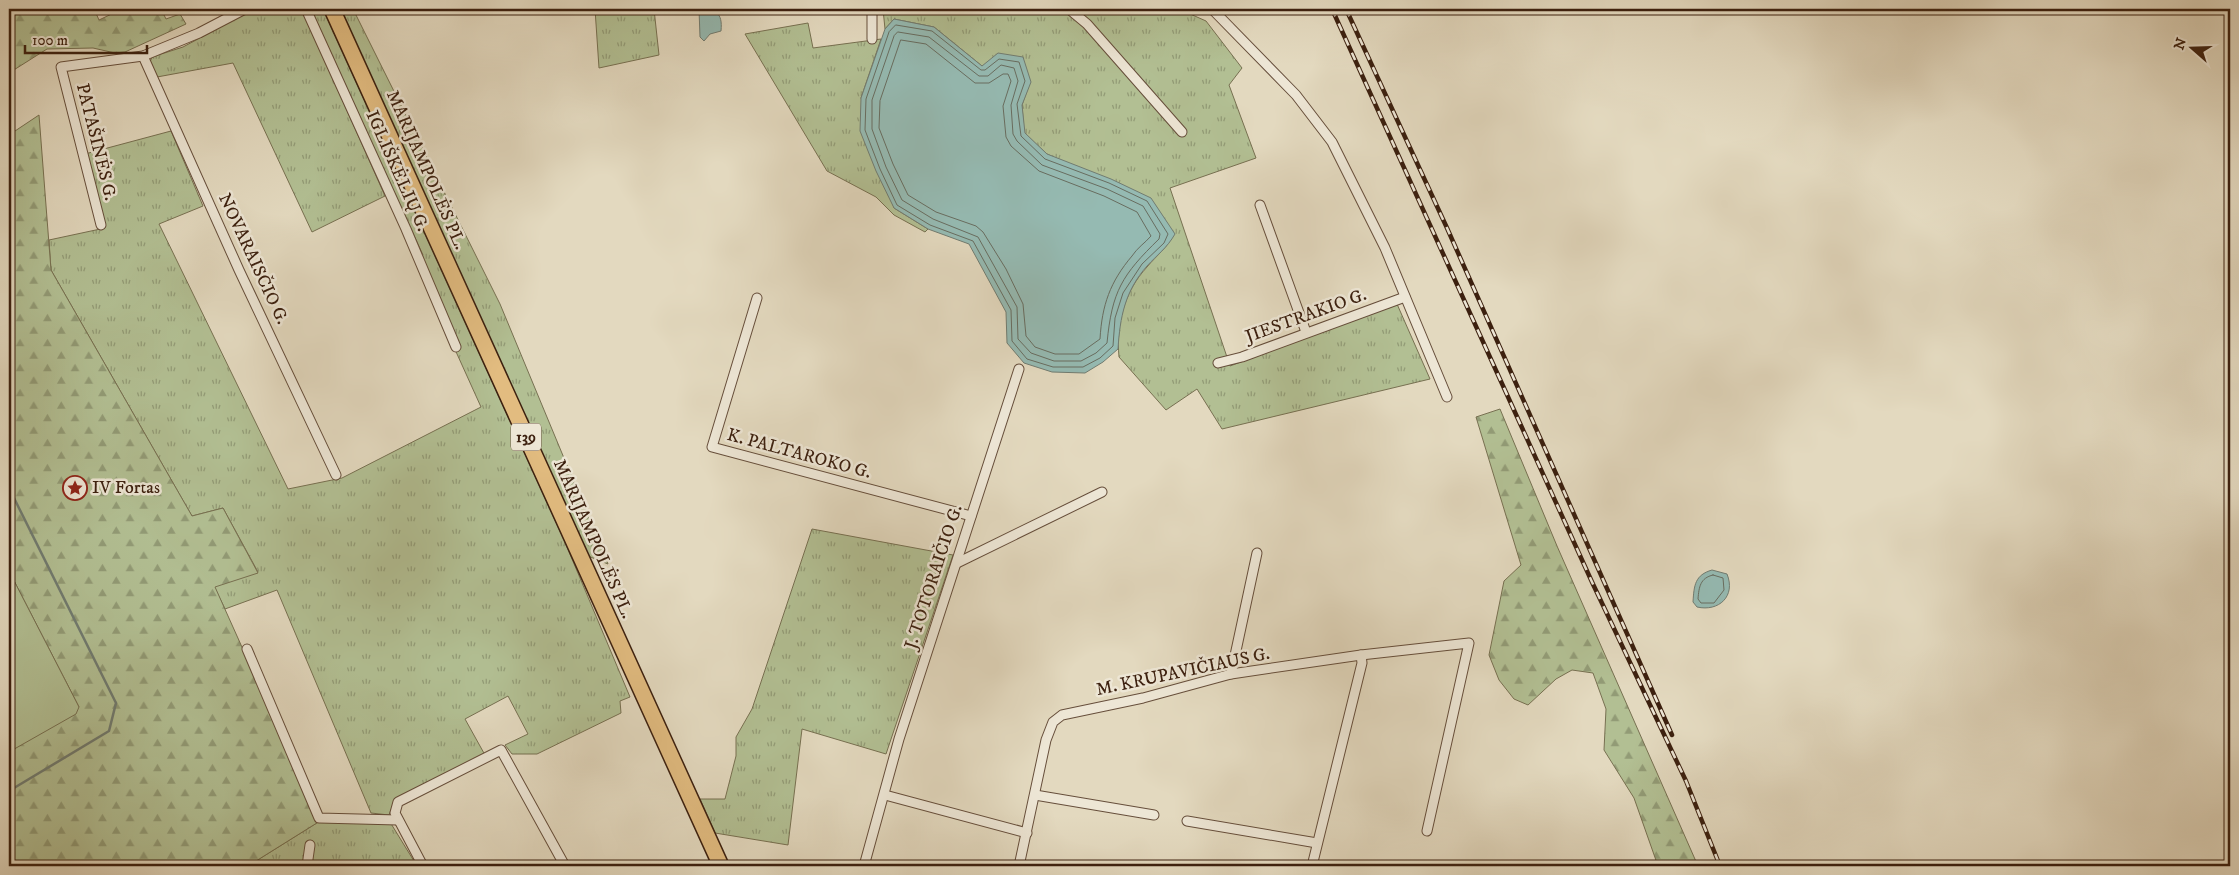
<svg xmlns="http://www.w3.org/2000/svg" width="2239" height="875" font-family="'IM FELL DW Pica',serif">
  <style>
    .grass { fill: url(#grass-tufts); stroke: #777051 }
    .forest { fill: url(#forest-firs); stroke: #777051 }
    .park { fill: #b2bf93; stroke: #777051 }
    .water { fill: #95bab2; stroke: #717c71 }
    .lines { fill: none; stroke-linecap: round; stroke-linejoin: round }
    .shore { stroke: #686d60; stroke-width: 1 }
    .stream { stroke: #717c71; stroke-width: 2.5 }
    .minor-casing { stroke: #664e3b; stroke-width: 11 }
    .primary-casing { stroke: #3c200f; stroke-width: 18 }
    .minor { stroke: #ede6d5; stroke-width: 9 }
    .primary { stroke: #e2bc80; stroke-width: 15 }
    .rail-casing { stroke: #3c200f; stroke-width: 4.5 }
    .rail { stroke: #ede6d5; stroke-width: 2.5; stroke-dasharray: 8; stroke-linecap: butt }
    .labels { text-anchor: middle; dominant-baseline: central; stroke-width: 5; stroke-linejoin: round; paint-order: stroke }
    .shield { fill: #ede6d5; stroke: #715b4a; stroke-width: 1 }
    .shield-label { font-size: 16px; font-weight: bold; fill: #3c200f }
    .street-label { font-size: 18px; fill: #3c200f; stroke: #ede6d5 }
    .poi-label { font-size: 18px; fill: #3c200f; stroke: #ede6d5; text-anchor: start }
  </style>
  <defs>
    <pattern id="grass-tufts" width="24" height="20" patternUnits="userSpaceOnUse" patternTransform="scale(1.25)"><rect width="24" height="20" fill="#b2bf93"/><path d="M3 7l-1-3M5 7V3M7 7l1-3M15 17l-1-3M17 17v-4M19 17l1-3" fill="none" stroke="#929b76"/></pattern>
    <pattern id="forest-firs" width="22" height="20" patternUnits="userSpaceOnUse" patternTransform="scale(1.25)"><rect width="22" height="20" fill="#b2bf93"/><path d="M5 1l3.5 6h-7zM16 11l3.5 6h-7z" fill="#929b76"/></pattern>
  </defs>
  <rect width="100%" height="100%" fill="#e3d9bf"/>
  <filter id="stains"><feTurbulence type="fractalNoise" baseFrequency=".004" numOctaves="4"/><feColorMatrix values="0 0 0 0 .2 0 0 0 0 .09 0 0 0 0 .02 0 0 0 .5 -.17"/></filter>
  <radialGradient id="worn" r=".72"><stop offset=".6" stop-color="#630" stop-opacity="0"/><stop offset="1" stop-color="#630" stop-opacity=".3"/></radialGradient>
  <g class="grass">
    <path d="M254 9H302L385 196 312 232 233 63 157 77 150 62 152 57 183 47Z"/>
    <path d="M310 9H323L564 540 630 697 620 701 621 713 537 754H512L505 745 528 734 508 696 465 719 485 755 395 799 389 815 371 813 277 590 225 609 214 586 258 572 223 508 192 516 51 270 49 240 105 228 85 154 171 131 203 206 159 224 288 489 342 478 481 407 415 261 423 255Z"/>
    <path d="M341 9H353L500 304 608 564 588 556C506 373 421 192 341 9Z"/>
    <path d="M595 9H654L659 55 599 68Z"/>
    <path d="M883 9H1186L1188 13 1206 21 1242 68 1229 85 1256 158 1170 188 1230 366 1397 304 1430 379 1222 429 1197 389 1166 410 1119 357C1116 324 1124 292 1147 267 1157 255 1167 248 1174 234L1166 223 1069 164 1047 154 1024 133 1022 105 1030 82 982 66 934 27 894 19 885 29Z"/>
    <path d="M808 23 813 48 881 39 861 98 894 208 928 229 925 232 894 215 876 197 827 171 745 34Z"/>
    <path d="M812 529 953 555 886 754 802 729 788 845 715 833 700 799H725L736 756V737L752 709Z"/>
    <path d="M320 821 390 822 417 866H248Z"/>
  </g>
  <g class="forest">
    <path d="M9 9H100L95 11 99 20 122 9H161L166 19 180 14 186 24 125 52 115 53 93 48 47 49 9 73Z"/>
    <path d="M39 115 51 270 192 516 223 508 258 573 215 587 320 821 248 866H9V752L79 707 9 571V135Z"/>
    <path d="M1500 409 1557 546 1698 866H1658L1634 798 1604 750 1606 709 1593 673 1572 670 1556 679 1528 705 1514 699 1499 680 1489 655 1504 581 1521 565 1476 417Z"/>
  </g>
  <path class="park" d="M9 571 79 707 76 714 9 752Z"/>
  <g class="water">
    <path d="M699 9C715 9 723 12 721 31L710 34 704 41 700 37Z"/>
    <path d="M894 19 934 27 982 66 998 53 1023 57 1031 82 1022 105 1025 133 1047 154 1111 179 1151 198 1175 234C1167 248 1157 255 1147 266 1125 291 1120 317 1118 349L1103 362 1085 373 1052 372 1024 363 1007 343 1006 312 969 244 928 229 894 208 876 171 860 131 861 98 885 29Z"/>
    <path d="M1712 570 1727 574C1736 596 1719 612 1697 607L1693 602C1694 585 1695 575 1712 570Z"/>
  </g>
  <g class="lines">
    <g class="shore">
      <path d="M896 25 932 31 981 70H985L999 59 1019 62 1025 81 1017 104 1021 136 1045 159 1109 183 1147 201 1168 234 1164 243 1142 264 1123 293 1115 318 1113 346 1100 358 1083 367H1053L1027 359 1012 341 1011 310 973 241 930 225 897 205 880 169 865 130 866 99 889 32Z"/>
      <path d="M898 32 929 37 979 76H988L1001 65 1014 68 1018 81 1011 105 1013 134 1017 141 1042 165 1107 189 1143 206 1160 234 1159 239C1122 275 1112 291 1107 343L1096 353 1081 361H1054L1031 353 1018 339 1017 307 978 237 933 219 902 200 886 167 872 129V100L894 36Z"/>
      <path d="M901 40 926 44 975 83H989L1003 74H1008L1011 81 1003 106 1006 137 1011 146 1039 171 1104 196 1137 212 1151 236C1145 243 1137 248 1132 256 1110 282 1102 305 1100 339L1079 354H1055L1035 347 1026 336 1023 304 1006 269 983 232 976 226 936 212 908 195 893 164 879 128 880 101Z"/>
      <path d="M1713 575 1723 578 1724 590 1714 603H1701L1698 599C1699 587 1700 578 1713 575Z"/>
    </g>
    <path class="stream" d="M9 488 116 703 109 731 9 791"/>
    <defs>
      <g id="minor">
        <path d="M306 9 406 229 456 347"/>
        <path d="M872 9V39"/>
        <path d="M1069 9 1087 24 1182 132"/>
        <path d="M1212 9 1296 95 1332 142 1385 248 1447 397"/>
        <path d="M143 56 239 270 336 475"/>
        <path d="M1260 205 1306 332"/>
        <path d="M101 225 61 67 143 56 199 33 245 9"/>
        <path d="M757 298 712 447 971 516"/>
        <path d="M1218 363 1242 357 1405 297"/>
        <path d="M957 563 1102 492"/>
        <path d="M247 649 319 818 398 820"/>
        <path d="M1231 674 1257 553"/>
        <path d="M885 795 1027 833"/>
        <path d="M1035 795 1154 815"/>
        <path d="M1187 821 1317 843"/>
        <path d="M307 866 310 845"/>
        <path d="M423 866 395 813 398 802 501 750 565 866"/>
        <path d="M864 866 899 739 1019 369"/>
        <path d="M1019 866 1046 740 1053 722 1062 715 1143 698 1231 674 1361 655 1469 643 1427 831"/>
        <path d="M1312 866 1362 663 1361 655"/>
      </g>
      <path id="primary" d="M332 9 721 866"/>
    </defs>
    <use href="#minor" class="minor-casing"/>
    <use href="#primary" class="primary-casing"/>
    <use href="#minor" class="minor"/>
    <use href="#primary" class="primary"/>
    <defs>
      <g id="rail">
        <path d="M1332 9 1592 582 1686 781 1720 866"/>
        <path d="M1346 9 1447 228 1672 735"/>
      </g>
    </defs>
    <use href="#rail" class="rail-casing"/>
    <use href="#rail" class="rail"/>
  </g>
  <defs>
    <symbol id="sight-ring" viewBox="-11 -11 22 22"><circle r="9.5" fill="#ede6d5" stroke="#8f2418" stroke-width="1.5"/><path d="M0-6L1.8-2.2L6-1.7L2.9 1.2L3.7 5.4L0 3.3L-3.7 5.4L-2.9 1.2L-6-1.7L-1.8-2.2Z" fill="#8f2418"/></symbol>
  </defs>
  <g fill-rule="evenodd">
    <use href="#sight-ring" x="61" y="474" width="28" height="28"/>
  </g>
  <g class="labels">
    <rect class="shield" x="511" y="423.5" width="30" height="27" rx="4"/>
    <g class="shield-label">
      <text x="526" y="437">139</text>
    </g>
    <g class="street-label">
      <text transform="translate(96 142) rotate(76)">PATAŠINĖS G.</text>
      <text transform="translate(426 170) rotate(66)">MARIJAMPOLĖS PL.</text>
      <text transform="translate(397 171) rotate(66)">IGLIŠKĖLIŲ G.</text>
      <text transform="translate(253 259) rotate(65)">NOVARAISČIO G.</text>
      <text transform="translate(1306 316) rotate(-20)">JIESTRAKIO G.</text>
      <text transform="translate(799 454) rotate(15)">K. PALTAROKO G.</text>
      <text transform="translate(593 539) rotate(66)">MARIJAMPOLĖS PL.</text>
      <text transform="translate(934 577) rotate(-72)">J. TOTORAIČIO G.</text>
      <text transform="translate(1183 672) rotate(-12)">M. KRUPAVIČIAUS G.</text>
    </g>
    <g class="poi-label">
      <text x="92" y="488">IV Fortas</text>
    </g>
  </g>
  <rect width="2239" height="875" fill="none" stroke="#e3d9bf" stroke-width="30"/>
  <rect x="10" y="10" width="2219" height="855" fill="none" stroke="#3c200f" stroke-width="2.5"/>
  <rect x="15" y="15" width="2209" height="845" fill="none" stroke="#3c200f"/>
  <g transform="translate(2192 48) rotate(290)" stroke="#ede6d5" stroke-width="4" paint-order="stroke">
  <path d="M0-4L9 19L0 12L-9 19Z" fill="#3c200f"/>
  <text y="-8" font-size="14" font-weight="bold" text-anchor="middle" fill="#3c200f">N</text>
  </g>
  <path d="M25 45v8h122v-8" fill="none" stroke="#3c200f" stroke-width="2.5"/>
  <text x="32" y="45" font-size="15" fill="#3c200f" stroke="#ede6d5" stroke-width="4" paint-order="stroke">100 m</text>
  <rect width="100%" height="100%" filter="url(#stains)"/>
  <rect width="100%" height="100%" fill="url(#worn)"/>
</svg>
